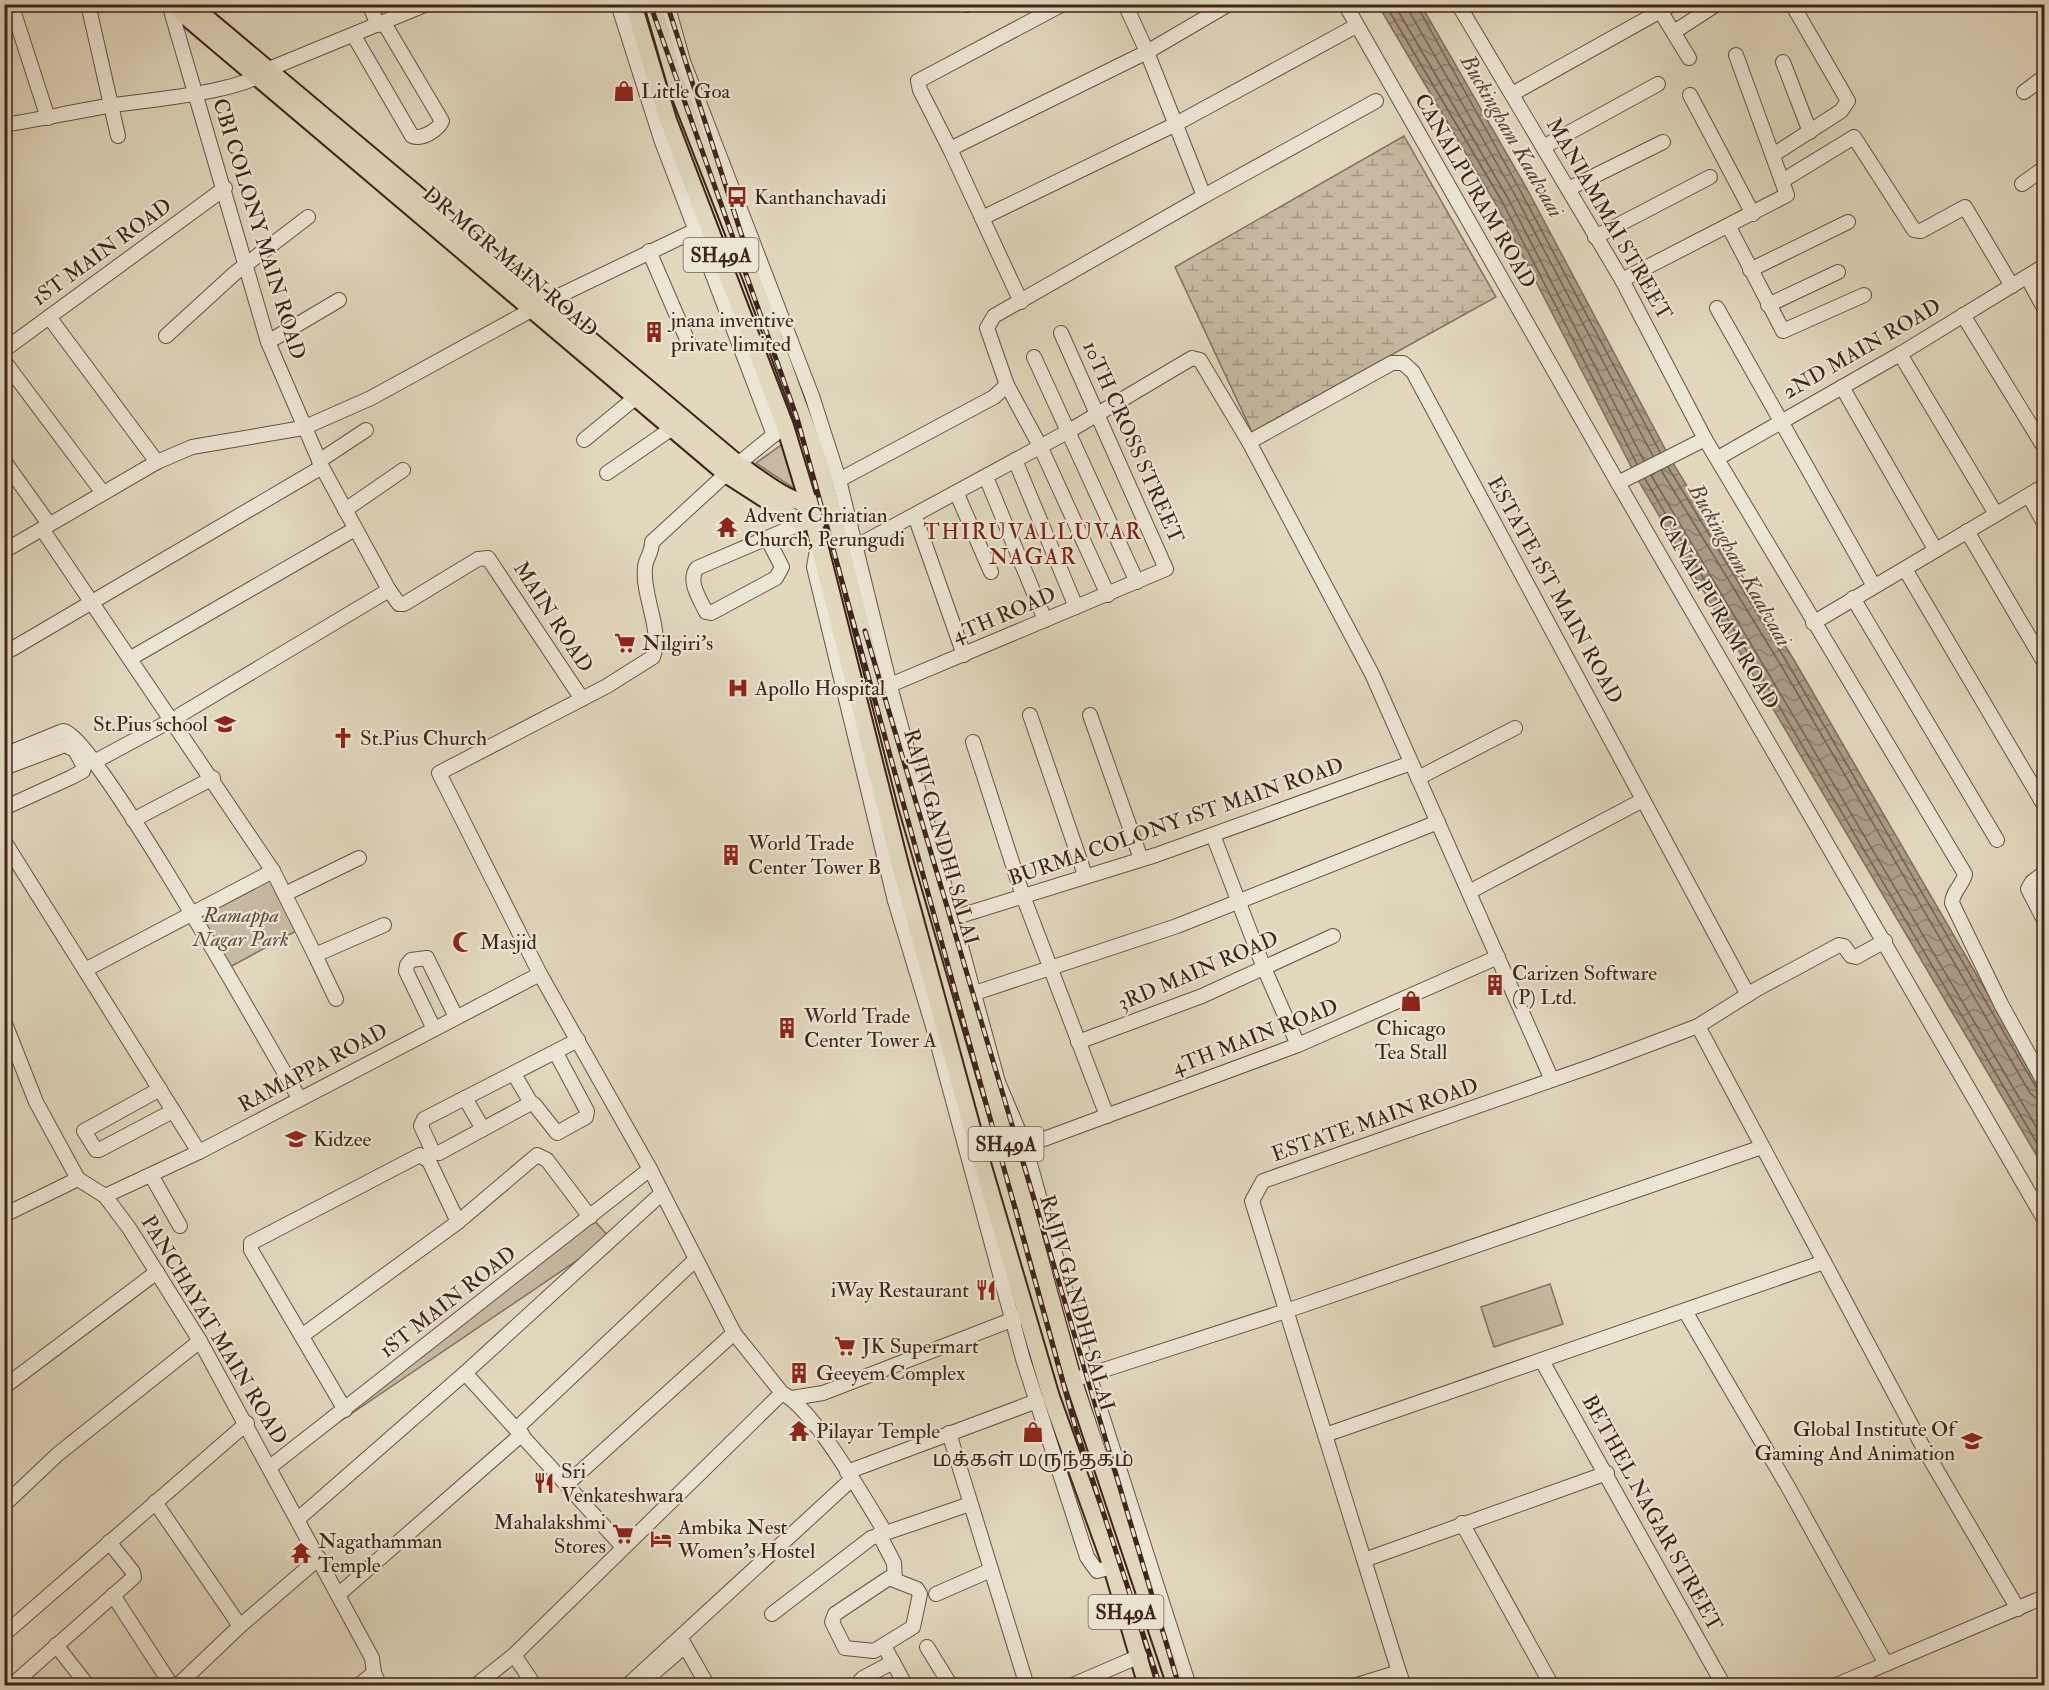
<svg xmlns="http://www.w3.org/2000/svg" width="2049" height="1690" font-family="'IM FELL Double Pica','Noto Serif Tamil',serif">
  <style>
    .wetland { fill: url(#wetland-marsh); stroke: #83705e; stroke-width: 1.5 }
    .park { fill: #c6baa2; stroke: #83705e; stroke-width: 1.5 }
    .water { fill: url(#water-waves); stroke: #806c5b; stroke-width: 1.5 }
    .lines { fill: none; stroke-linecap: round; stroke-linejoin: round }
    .shore { stroke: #756050; stroke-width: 1.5 }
    .minor-casing { stroke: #685243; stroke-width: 16 }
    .major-casing { stroke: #40251a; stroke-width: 20 }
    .minor { stroke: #ece6d5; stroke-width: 14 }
    .major { stroke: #e1d8be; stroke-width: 16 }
    .rail-casing { stroke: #40251a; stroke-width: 5 }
    .rail { stroke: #ece6d5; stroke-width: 3; stroke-dasharray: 9; stroke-linecap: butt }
    .labels { text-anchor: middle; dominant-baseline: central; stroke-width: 4.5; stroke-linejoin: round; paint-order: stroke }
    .shield { fill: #ece6d5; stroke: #745f52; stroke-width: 1.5 }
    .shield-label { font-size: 20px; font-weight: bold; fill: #40251a }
    .poi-label { font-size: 21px; fill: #40251a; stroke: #ece6d5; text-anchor: start }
    .street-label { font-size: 21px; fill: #40251a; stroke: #ece6d5 }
    .park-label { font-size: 21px; font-style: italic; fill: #624a3c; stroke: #ece6d5 }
    .water-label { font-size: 22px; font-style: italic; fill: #60483a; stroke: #ece6d5 }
    .neighbourhood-label { font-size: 22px; letter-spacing: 1.5px; fill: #7a1f14; stroke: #ece6d5 }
  </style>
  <defs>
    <pattern id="wetland-marsh" width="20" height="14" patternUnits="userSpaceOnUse" patternTransform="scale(1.5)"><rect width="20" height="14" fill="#c6baa2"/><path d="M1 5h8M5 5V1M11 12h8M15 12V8" fill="none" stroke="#a29783"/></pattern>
    <pattern id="water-waves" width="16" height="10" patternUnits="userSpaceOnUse" patternTransform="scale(1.5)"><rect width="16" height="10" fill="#aa9b86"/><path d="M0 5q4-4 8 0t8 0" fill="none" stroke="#8c7e6d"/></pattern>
  </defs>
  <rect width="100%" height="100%" fill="#e1d8be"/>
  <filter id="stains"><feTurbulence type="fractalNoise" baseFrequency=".00333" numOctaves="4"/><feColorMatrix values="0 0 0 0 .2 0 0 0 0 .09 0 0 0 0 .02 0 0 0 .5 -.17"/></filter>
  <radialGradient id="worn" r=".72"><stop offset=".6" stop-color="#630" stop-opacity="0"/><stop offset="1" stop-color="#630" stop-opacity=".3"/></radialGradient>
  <path class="wetland" d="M1404 136 1496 297 1252 432 1175 267Z"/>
  <g class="park">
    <path d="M784 443 795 489 756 463Z"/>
    <path d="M271 878 298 930 230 967 200 916Z"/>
    <path d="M593 1219 610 1238 273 1467Z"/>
    <path d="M1550 1284 1563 1324 1494 1347 1481 1307Z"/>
  </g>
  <path class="water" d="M1378 5H1421L1527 189 1671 460 1794 660 2044 1091V1168L1638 480 1497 206Z"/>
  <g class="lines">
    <g class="shore">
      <path d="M1385 4 1503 203 1637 464"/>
      <path d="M1394 4 1509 200 1644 461"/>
      <path d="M1408 4 1410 13 1515 195 1653 456"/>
      <path d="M1416 4 1521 192 1660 452"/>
      <path d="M1668 467 1788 664 2037 1089 2044 1093"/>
      <path d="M1661 470 1782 667 2030 1093 2036 1098 2044 1100"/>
      <path d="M1651 475 2044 1140"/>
      <path d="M1645 479 2044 1155"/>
    </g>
    <defs>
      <g id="minor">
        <path d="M11 4 48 118"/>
        <path d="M88 4 118 136"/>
        <path d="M169 4 268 342 322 467 389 590 399 604H404L478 559 488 558 582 699"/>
        <path d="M369 4 378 25"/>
        <path d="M618 4 662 142 774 435"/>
        <path d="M667 4 683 61 812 396 839 480 890 686 998 1082 1025 1146 1089 1375 1189 1686"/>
        <path d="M1345 4 1618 483 2044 1219"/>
        <path d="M1458 4 1622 280 1705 439 1965 874C1963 885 1952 892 1952 903L2001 1004 2044 1082"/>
        <path d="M967 5 969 4"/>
        <path d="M1661 12 1689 58"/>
        <path d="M1674 32 1717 4"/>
        <path d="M354 36 412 136C422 140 438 130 442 121L384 23"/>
        <path d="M1783 62 1810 132"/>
        <path d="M2024 92 2044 77"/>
        <path d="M1512 94 1673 4"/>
        <path d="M1690 95 1753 214"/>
        <path d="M4 125C41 119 77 111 114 105 148 100 247 92 269 69L427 4"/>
        <path d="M1543 147 1658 84"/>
        <path d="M950 149 1147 52 1229 4"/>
        <path d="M1773 155 1841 111 1848 101 1792 4"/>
        <path d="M1782 181 1854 137 1914 230 1921 231 1965 207 2012 286"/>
        <path d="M2022 184 2044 168"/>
        <path d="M1568 189 1663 142"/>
        <path d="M1204 196 1376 101"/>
        <path d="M982 218 1174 125 1356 26"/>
        <path d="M1729 227 1783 331 1864 295"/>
        <path d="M1595 237 1710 177"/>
        <path d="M649 251 689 344"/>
        <path d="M1750 270 1848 222"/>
        <path d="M2027 277 2044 308"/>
        <path d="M1622 280 1787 195 1736 55"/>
        <path d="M1021 302 950 149 920 90 918 81 1063 4"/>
        <path d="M1768 305 1838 272"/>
        <path d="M1717 308 1874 586"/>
        <path d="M1963 315 2044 447"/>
        <path d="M49 317 157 462"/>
        <path d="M166 336 235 273 308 217"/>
        <path d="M268 342 339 300"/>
        <path d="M4 350 225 188"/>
        <path d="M1900 354 1996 514"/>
        <path d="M1034 357 1137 582"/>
        <path d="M4 361 103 493"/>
        <path d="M1007 385 1040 446 1108 595"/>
        <path d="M1842 387 1935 549"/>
        <path d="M584 440 635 398"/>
        <path d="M1249 442 1392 363H1403L1413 372 1748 995"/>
        <path d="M1718 458 1900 354 2044 266"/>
        <path d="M1015 460 1076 607"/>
        <path d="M4 461 49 524"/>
        <path d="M319 461 366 430"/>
        <path d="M738 464 781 429"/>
        <path d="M607 473 671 429"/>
        <path d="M726 474 652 542C652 554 645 559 645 568 642 596 663 630 653 657L607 686 439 773 540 974 650 1169 734 1333 782 1393C814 1409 864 1498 885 1532"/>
        <path d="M986 477 1045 620"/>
        <path d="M839 480 994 397 1007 385 987 328 994 316 1204 196 1147 52 1125 4"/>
        <path d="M1618 483 1705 439"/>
        <path d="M957 494 991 572"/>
        <path d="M2029 496 2044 523"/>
        <path d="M345 510 403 470"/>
        <path d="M915 516 964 655"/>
        <path d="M42 529 273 871 315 955"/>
        <path d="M1967 531 2044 662"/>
        <path d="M767 538 782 567 776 578 711 613 706 612C700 599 687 581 697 568L802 523"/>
        <path d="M818 544 814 567 895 901 932 1023 1023 1359 1087 1557 1097 1571 1112 1567"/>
        <path d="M857 546 1069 431 1192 358 1200 360 1249 442 1372 674 1552 1080"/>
        <path d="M4 551 157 462 192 447 303 428 371 398 544 303 696 230"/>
        <path d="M1905 569 2044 805"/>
        <path d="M1853 598 1997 840"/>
        <path d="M1813 623 2044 486"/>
        <path d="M12 649 322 467"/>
        <path d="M131 658 355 529"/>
        <path d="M883 688 1166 569 1061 333"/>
        <path d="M1030 715 1085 875"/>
        <path d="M1090 715 1141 859"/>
        <path d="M973 742 1023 896 1107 1116"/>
        <path d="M4 755 63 731C91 729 274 1055 299 1098"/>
        <path d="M94 762 170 721 389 590"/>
        <path d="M4 768 65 745 75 750 84 767 83 771 72 777 4 808"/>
        <path d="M1418 778 1515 728"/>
        <path d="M133 820 213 778"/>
        <path d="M1213 835 1264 968 1298 1045"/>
        <path d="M4 841 199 1152"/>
        <path d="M2044 873 2032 882 2028 889 2044 920"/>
        <path d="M1469 892 1643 800"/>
        <path d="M285 894 359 858"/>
        <path d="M953 918 1156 855 1411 763"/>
        <path d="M85 970 273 871"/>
        <path d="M975 993 1177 926 1438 822"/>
        <path d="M336 999 315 955 384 925"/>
        <path d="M4 1021 36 1102 78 1179 105 1196 129 1228 200 1341 372 1658 374 1673 380 1686"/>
        <path d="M1698 1026 1923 1447 2018 1609"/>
        <path d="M434 1029 406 971 407 965 411 960 427 958 456 1017"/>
        <path d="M1078 1042 1202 996 1333 936"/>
        <path d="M514 1074 531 1103 439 1153 433 1152 421 1126 424 1119 578 1040"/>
        <path d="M160 1089 84 1131 96 1150H99L173 1111"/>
        <path d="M465 1098 483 1129"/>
        <path d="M531 1103 534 1104 557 1133 586 1117 587 1111 556 1053"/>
        <path d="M1025 1146 1298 1045 1498 957"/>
        <path d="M151 1175 180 1226"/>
        <path d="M105 1196 199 1152 540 974"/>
        <path d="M4 1215 78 1179"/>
        <path d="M1685 1311 1787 1485 1886 1664"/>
        <path d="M303 1335 458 1222 537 1155 547 1160 590 1217"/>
        <path d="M1542 1361 1724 1686"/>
        <path d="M465 1373 623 1547"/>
        <path d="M1082 1377 1286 1311 1762 1147"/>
        <path d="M4 1387 157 1272"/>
        <path d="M792 1398 823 1393 1019 1317"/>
        <path d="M345 1410 251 1250V1243L420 1155 429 1161 458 1222"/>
        <path d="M517 1428 695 1260"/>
        <path d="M949 1433 1027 1686"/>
        <path d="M1325 1435 1824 1262"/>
        <path d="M270 1467 650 1169"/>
        <path d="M847 1472 1037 1401"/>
        <path d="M567 1484 734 1333"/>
        <path d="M155 1502 240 1626"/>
        <path d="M4 1505 58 1454 200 1341"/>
        <path d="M298 1519 465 1373 661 1194"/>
        <path d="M1462 1523 1552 1686"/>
        <path d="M879 1534 894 1563 895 1580"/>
        <path d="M1364 1560 1607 1473"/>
        <path d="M889 1578 917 1589 920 1594 913 1627 874 1651 845 1648 832 1622 835 1614Z"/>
        <path d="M936 1594 991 1570"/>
        <path d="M113 1595 170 1683 178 1685 240 1626 319 1558"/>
        <path d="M338 1595 522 1434"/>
        <path d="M772 1614 871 1538 970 1504"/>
        <path d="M9 1630 247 1423"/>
        <path d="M681 1639 708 1686"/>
        <path d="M56 1645 88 1686"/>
        <path d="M884 1646 906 1686"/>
        <path d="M927 1647 951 1686"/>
        <path d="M514 1655 535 1686"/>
        <path d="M1399 1672 1252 1201 1263 1181 1595 1065 1698 1026 1757 989 1839 945 1844 946 1851 956 1856 957 1885 941"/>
        <path d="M648 1678 685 1646"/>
        <path d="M11 1686 134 1577 133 1572 109 1542"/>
        <path d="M358 1686 374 1673"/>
        <path d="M475 1686 514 1655 782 1393"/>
        <path d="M627 1686 852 1479"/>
        <path d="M861 1686 860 1681 863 1678 893 1662"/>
        <path d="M1070 1686 1140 1656"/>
        <path d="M1354 1686 1399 1672 1404 1686"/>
        <path d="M1834 1686 2044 1597"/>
      </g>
      <g id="major">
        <path d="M171 4 726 474 802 523 824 518"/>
        <path d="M190 4 738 464C757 476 795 509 817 503"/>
        <path d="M633 4 668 120 785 426 809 505 900 865 976 1143 1051 1397 1112 1567 1147 1686"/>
        <path d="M653 4 677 87 752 279 819 462 907 806 988 1085 1025 1204 1073 1379 1176 1686"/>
      </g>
    </defs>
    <use href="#minor" class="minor-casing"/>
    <use href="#major" class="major-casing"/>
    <use href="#minor" class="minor"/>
    <use href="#major" class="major"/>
    <defs>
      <g id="rail">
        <path d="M650 4 797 418 1075 1426 1160 1686"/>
        <path d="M667 4 749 258"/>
        <path d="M865 631 1179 1686"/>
      </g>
    </defs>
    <use href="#rail" class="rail-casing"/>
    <use href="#rail" class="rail"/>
  </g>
  <defs>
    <symbol id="shop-bare" viewBox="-9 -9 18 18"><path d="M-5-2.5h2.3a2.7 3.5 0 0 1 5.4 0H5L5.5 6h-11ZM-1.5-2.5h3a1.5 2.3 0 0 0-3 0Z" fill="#8f2418" stroke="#ece6d5" stroke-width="2.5" paint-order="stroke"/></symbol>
    <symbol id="bus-bare" viewBox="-9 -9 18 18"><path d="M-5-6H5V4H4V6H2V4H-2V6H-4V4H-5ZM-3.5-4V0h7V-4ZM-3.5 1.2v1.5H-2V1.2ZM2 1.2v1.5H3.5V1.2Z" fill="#8f2418" stroke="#ece6d5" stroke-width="2.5" paint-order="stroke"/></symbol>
    <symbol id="building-bare" viewBox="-9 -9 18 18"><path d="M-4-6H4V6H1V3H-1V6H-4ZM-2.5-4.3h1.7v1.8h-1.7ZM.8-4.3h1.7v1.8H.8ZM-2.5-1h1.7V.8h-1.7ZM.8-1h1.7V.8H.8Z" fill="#8f2418" stroke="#ece6d5" stroke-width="2.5" paint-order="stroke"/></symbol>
    <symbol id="temple-bare" viewBox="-9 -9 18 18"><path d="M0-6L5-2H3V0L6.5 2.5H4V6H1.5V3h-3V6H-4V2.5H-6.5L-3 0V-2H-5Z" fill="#8f2418" stroke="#ece6d5" stroke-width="2.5" paint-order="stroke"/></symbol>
    <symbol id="supermarket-bare" viewBox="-9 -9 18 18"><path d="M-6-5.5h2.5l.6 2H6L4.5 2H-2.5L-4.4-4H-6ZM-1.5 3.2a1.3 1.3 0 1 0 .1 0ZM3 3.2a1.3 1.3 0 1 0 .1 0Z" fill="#8f2418" stroke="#ece6d5" stroke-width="2.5" paint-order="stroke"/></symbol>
    <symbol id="hospital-bare" viewBox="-9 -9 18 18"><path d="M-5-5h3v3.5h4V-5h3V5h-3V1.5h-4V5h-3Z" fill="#8f2418" stroke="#ece6d5" stroke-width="2.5" paint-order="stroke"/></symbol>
    <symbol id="school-bare" viewBox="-9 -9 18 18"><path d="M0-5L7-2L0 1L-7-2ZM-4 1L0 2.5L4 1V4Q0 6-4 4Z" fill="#8f2418" stroke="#ece6d5" stroke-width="2.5" paint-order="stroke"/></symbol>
    <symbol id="church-bare" viewBox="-9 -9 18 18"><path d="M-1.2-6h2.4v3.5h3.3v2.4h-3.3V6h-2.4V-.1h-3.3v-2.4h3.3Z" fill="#8f2418" stroke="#ece6d5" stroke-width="2.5" paint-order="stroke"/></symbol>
    <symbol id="mosque-bare" viewBox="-9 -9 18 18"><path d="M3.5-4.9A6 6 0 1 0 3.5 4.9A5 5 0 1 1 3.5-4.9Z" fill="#8f2418" stroke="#ece6d5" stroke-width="2.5" paint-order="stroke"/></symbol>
    <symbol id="restaurant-bare" viewBox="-9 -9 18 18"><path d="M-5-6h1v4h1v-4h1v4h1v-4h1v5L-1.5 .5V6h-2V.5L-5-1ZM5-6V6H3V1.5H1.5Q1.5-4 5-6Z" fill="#8f2418" stroke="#ece6d5" stroke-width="2.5" paint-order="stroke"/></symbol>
    <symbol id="hotel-bare" viewBox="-9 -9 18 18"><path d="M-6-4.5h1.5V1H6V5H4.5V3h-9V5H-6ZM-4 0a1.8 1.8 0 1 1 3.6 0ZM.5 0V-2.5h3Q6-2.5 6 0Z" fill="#8f2418" stroke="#ece6d5" stroke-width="2.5" paint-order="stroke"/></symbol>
  </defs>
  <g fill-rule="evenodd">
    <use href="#shop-bare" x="609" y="76" width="30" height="30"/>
    <use href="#bus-bare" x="722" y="182" width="30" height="30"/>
    <use href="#building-bare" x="639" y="317" width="30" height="30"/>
    <use href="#temple-bare" x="712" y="512" width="30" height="30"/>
    <use href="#supermarket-bare" x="610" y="628" width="30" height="30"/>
    <use href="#hospital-bare" x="723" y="673" width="30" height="30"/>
    <use href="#school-bare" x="210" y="709" width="30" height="30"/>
    <use href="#church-bare" x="328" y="723" width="30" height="30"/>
    <use href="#building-bare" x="716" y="840" width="30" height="30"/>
    <use href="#mosque-bare" x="448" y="927" width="30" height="30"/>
    <use href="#building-bare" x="1480" y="970" width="30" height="30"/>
    <use href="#shop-bare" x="1396" y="986" width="30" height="30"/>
    <use href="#building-bare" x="772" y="1013" width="30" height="30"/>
    <use href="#school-bare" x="281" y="1124" width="30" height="30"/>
    <use href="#restaurant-bare" x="971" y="1275" width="30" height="30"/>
    <use href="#supermarket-bare" x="830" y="1331" width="30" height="30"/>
    <use href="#building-bare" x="784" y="1358" width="30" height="30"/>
    <use href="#temple-bare" x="784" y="1416" width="30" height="30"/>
    <use href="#shop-bare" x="1018" y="1417" width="30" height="30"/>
    <use href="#school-bare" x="1957" y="1426" width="30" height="30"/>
    <use href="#restaurant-bare" x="529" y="1468" width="30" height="30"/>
    <use href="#supermarket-bare" x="608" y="1519" width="30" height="30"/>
    <use href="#hotel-bare" x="646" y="1524" width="30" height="30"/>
    <use href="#temple-bare" x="286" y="1538" width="30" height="30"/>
  </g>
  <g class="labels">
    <g class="shield">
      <rect x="683.5" y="238" width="75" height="34" rx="4.5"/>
      <rect x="968.5" y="1127" width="75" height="34" rx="4.5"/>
      <rect x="1088.5" y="1595" width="75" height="34" rx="4.5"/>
    </g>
    <g class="shield-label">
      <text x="721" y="255">SH49A</text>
      <text x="1006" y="1144">SH49A</text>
      <text x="1126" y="1612">SH49A</text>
    </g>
    <g class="poi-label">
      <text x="641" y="91">Little Goa</text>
      <text x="754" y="197">Kanthanchavadi</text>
      <text x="671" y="320">jnana inventive<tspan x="671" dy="24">private limited</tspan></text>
      <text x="744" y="515">Advent Chriatian<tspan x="744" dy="24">Church, Perungudi</tspan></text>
      <text x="642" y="643">Nilgiri's</text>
      <text x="755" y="688">Apollo Hospital</text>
      <text x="208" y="724" text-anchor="end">St.Pius school</text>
      <text x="360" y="738">St.Pius Church</text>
      <text x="748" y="843">World Trade<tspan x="748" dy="24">Center Tower B</tspan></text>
      <text x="480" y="942">Masjid</text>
      <text x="1512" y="973">Carizen Software<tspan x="1512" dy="24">(P) Ltd.</tspan></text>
      <text x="804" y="1016">World Trade<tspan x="804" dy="24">Center Tower A</tspan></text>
      <text x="1411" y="1028" text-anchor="middle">Chicago<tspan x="1411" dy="24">Tea Stall</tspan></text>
      <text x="313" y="1139">Kidzee</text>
      <text x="969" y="1290" text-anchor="end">iWay Restaurant</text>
      <text x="862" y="1346">JK Supermart</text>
      <text x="816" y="1373">Geeyem Complex</text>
      <text x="1955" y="1429" text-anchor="end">Global Institute Of<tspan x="1955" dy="24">Gaming And Animation</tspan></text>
      <text x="816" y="1431">Pilayar Temple</text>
      <text x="1033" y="1459" text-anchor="middle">மக்கள் மருந்தகம்</text>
      <text x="561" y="1471">Sri<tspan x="561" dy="24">Venkateshwara</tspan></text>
      <text x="606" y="1522" text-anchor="end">Mahalakshmi<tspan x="606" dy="24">Stores</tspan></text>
      <text x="678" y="1527">Ambika Nest<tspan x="678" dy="24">Women's Hostel</tspan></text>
      <text x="318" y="1541">Nagathamman<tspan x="318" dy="24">Temple</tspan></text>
    </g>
    <g class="street-label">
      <text transform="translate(1475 191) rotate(60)">CANALPURAM ROAD</text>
      <text transform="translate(1609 219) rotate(60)">MANIAMMAI STREET</text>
      <text transform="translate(259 229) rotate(73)">CBI COLONY MAIN ROAD</text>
      <text transform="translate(102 252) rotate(-36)">1ST MAIN ROAD</text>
      <text transform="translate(510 262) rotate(40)">DR MGR MAIN ROAD</text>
      <text transform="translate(1862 349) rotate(-30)">2ND MAIN ROAD</text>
      <text transform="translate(1133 442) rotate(66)">10TH CROSS STREET</text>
      <text transform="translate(1555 590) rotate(61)">ESTATE 1ST MAIN ROAD</text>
      <text transform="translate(1718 612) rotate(60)">CANALPURAM ROAD</text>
      <text transform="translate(1004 615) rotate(-23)">4TH ROAD</text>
      <text transform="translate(553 617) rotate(57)">MAIN ROAD</text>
      <text transform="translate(1176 822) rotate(-19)">BURMA COLONY 1ST MAIN ROAD</text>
      <text transform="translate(941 837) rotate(74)">RAJIV GANDHI SALAI</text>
      <text transform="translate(1198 971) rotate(-23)">3RD MAIN ROAD</text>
      <text transform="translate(1255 1037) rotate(-21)">4TH MAIN ROAD</text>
      <text transform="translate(313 1068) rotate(-28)">RAMAPPA ROAD</text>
      <text transform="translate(1375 1120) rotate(-19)">ESTATE MAIN ROAD</text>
      <text transform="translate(448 1302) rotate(-38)">1ST MAIN ROAD</text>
      <text transform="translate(1077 1303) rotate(74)">RAJIV GANDHI SALAI</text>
      <text transform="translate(214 1330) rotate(59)">PANCHAYAT MAIN ROAD</text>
      <text transform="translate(1652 1513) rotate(61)">BETHEL NAGAR STREET</text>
    </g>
    <g class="park-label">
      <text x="241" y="915">Ramappa<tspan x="241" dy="24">Nagar Park</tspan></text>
    </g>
    <g class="water-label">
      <text transform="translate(1512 136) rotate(60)">Buckingham Kaalvaai</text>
      <text transform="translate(1740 565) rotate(60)">Buckingham Kaalvaai</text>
    </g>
    <g class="neighbourhood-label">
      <text x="1033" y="532">THIRUVALLUVAR<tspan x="1033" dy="25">NAGAR</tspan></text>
    </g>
  </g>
  <rect width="2049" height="1690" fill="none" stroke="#e1d8be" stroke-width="24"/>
  <rect x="6" y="6" width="2037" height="1678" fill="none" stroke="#40251a" stroke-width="3"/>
  <rect x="12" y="12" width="2025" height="1666" fill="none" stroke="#40251a" stroke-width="1.5"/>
  <rect width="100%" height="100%" filter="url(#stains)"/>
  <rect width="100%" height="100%" fill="url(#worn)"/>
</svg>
